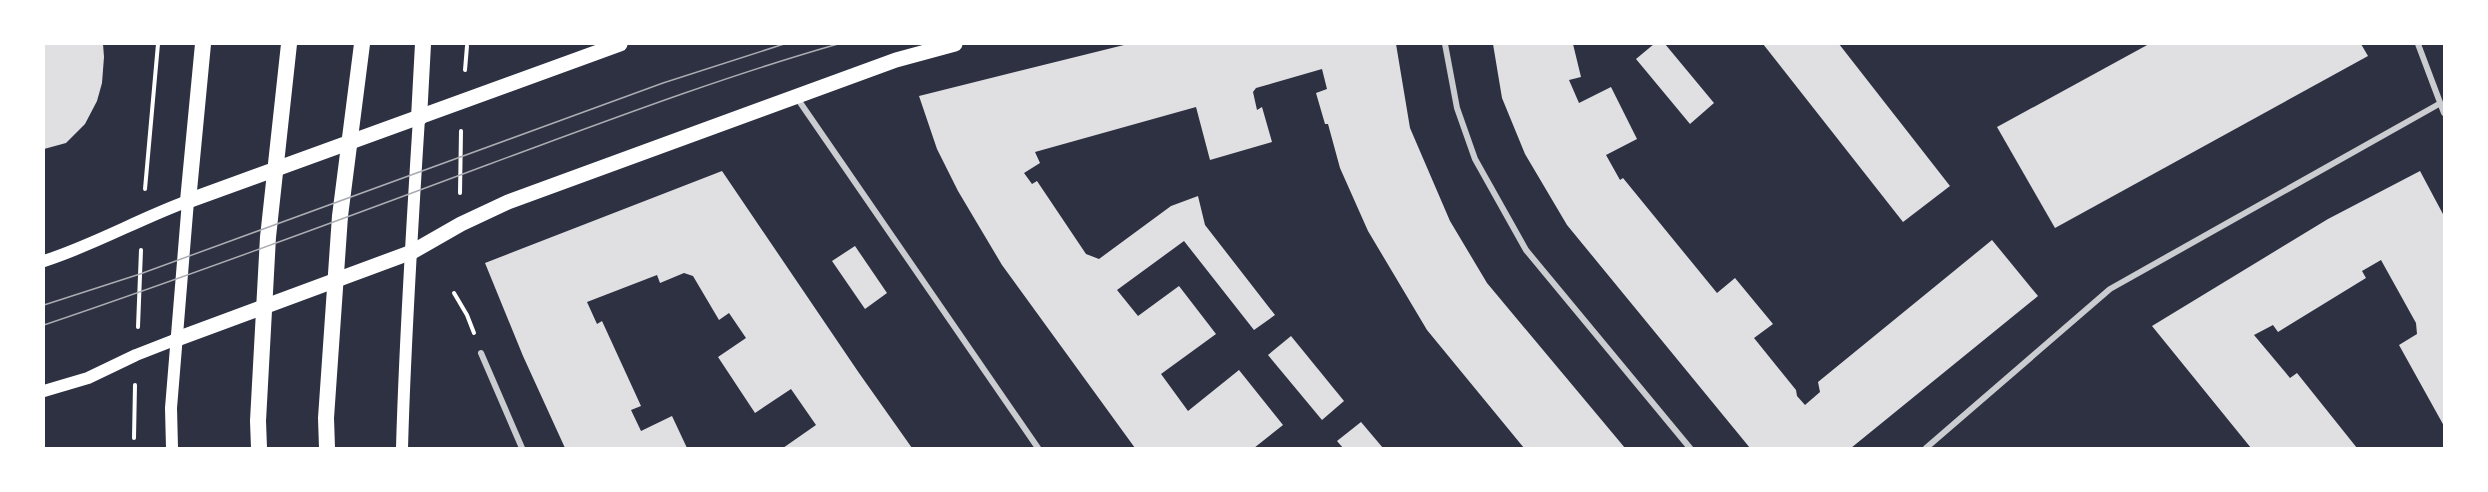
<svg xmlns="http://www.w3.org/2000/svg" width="2488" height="492" font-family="Raleway,sans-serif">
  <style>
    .building { fill: #e0e0e3 }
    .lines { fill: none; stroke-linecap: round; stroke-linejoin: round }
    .path { stroke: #fff; stroke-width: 4 }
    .minor { stroke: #caccd0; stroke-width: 6 }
    .secondary { stroke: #fff; stroke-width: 12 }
    .primary { stroke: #fff; stroke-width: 15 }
    .trunk { stroke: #fff; stroke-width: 16 }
    .tram { stroke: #abadb3; stroke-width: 1.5 }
  </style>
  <rect width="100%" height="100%" fill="#2d3142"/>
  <g class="building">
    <path d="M44 44H103L104 57 102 83 97 101 85 124 66 143 44 149Z"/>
    <path d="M1128 44H1396L1410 128 1450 221 1487 283 1625 448H1524L1427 330 1368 231 1340 168 1328 124H1325L1316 93 1327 89 1322 69 1256 88 1253 92 1257 110 1262 107 1272 142 1210 160 1196 107 1035 152 1040 163 1024 173 1032 184 1037 181 1086 254 1099 259 1171 206 1198 196 1205 225 1275 315 1254 330 1184 241 1117 290 1138 316 1179 286 1216 334 1161 374 1188 411 1239 370 1283 425 1254 448 1244 447 1242 448H1135L1002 265 958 191 937 149 919 96Z"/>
    <path d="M1493 44H1573L1581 77 1569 80 1579 103 1611 87 1637 139 1606 155 1620 180 1623 178 1717 293 1735 278 1773 324 1754 338 1796 390 1797 396 1805 405 1820 392 1818 382 1992 240 2038 296 1851 448H1750L1567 225 1525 154 1502 98Z"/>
    <path d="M1654 44H1665L1714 103 1690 124 1636 59Z"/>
    <path d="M1763 44H1839L1950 186 1903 222Z"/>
    <path d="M2149 44H2361L2368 56 2055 228 1997 127Z"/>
    <path d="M722 171 859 373 912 448H783L816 425 791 389 755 413 718 357 746 338 729 313 719 320 693 276 684 273 660 283 657 275 587 302 597 324 602 321 641 406 631 410 641 431 672 416 687 448H565L523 356 485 263Z"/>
    <path d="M2420 171 2444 216V426L2399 345 2417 334 2416 323 2381 260 2362 271 2366 278 2278 332 2273 325 2254 335 2290 378 2297 373 2357 448H2251L2152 326 2328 219Z"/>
    <path d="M855 246 887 293 865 309 832 261Z"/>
    <path d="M1291 336 1344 401 1322 420 1268 355Z"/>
    <path d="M1361 422 1383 448H1343L1337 441Z"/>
  </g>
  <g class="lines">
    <g class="path">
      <path d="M465 70 467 46"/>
      <path d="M145 189 158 44"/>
      <path d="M460 193 461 131"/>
      <path d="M454 293 467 315 474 333"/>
      <path d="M138 327 141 250"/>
      <path d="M134 438 135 385"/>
    </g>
    <g class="minor">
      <path d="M1445 44 1457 108 1475 159 1526 250 1690 448"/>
      <path d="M2418 44 2444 113"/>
      <path d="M797 98 1038 448"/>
      <path d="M481 353 522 448"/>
      <path d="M1926 448 2110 289 2439 104"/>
    </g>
    <g class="secondary">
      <path d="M44 261C94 245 139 219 188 201L171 408 172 448"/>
      <path d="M44 391 88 378 136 355 177 339"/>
      <path d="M402 448C405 338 412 228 419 118"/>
    </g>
    <g class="primary">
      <path d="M188 201 620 44"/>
      <path d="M177 339 412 252 461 224 508 202 896 60 955 44"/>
    </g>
    <g class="trunk">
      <path d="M419 118 423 44"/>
      <path d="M188 201 203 44"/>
      <path d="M259 448 258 421 268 237 289 44"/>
      <path d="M327 448 326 418 340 216 362 44"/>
    </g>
    <g class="tram">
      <path d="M44 305 140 274 663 83 784 44"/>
      <path d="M44 325C192 275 340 220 487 165 604 122 719 78 838 44"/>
    </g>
  </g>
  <rect width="2488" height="492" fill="none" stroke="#ffffff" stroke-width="90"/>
</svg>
